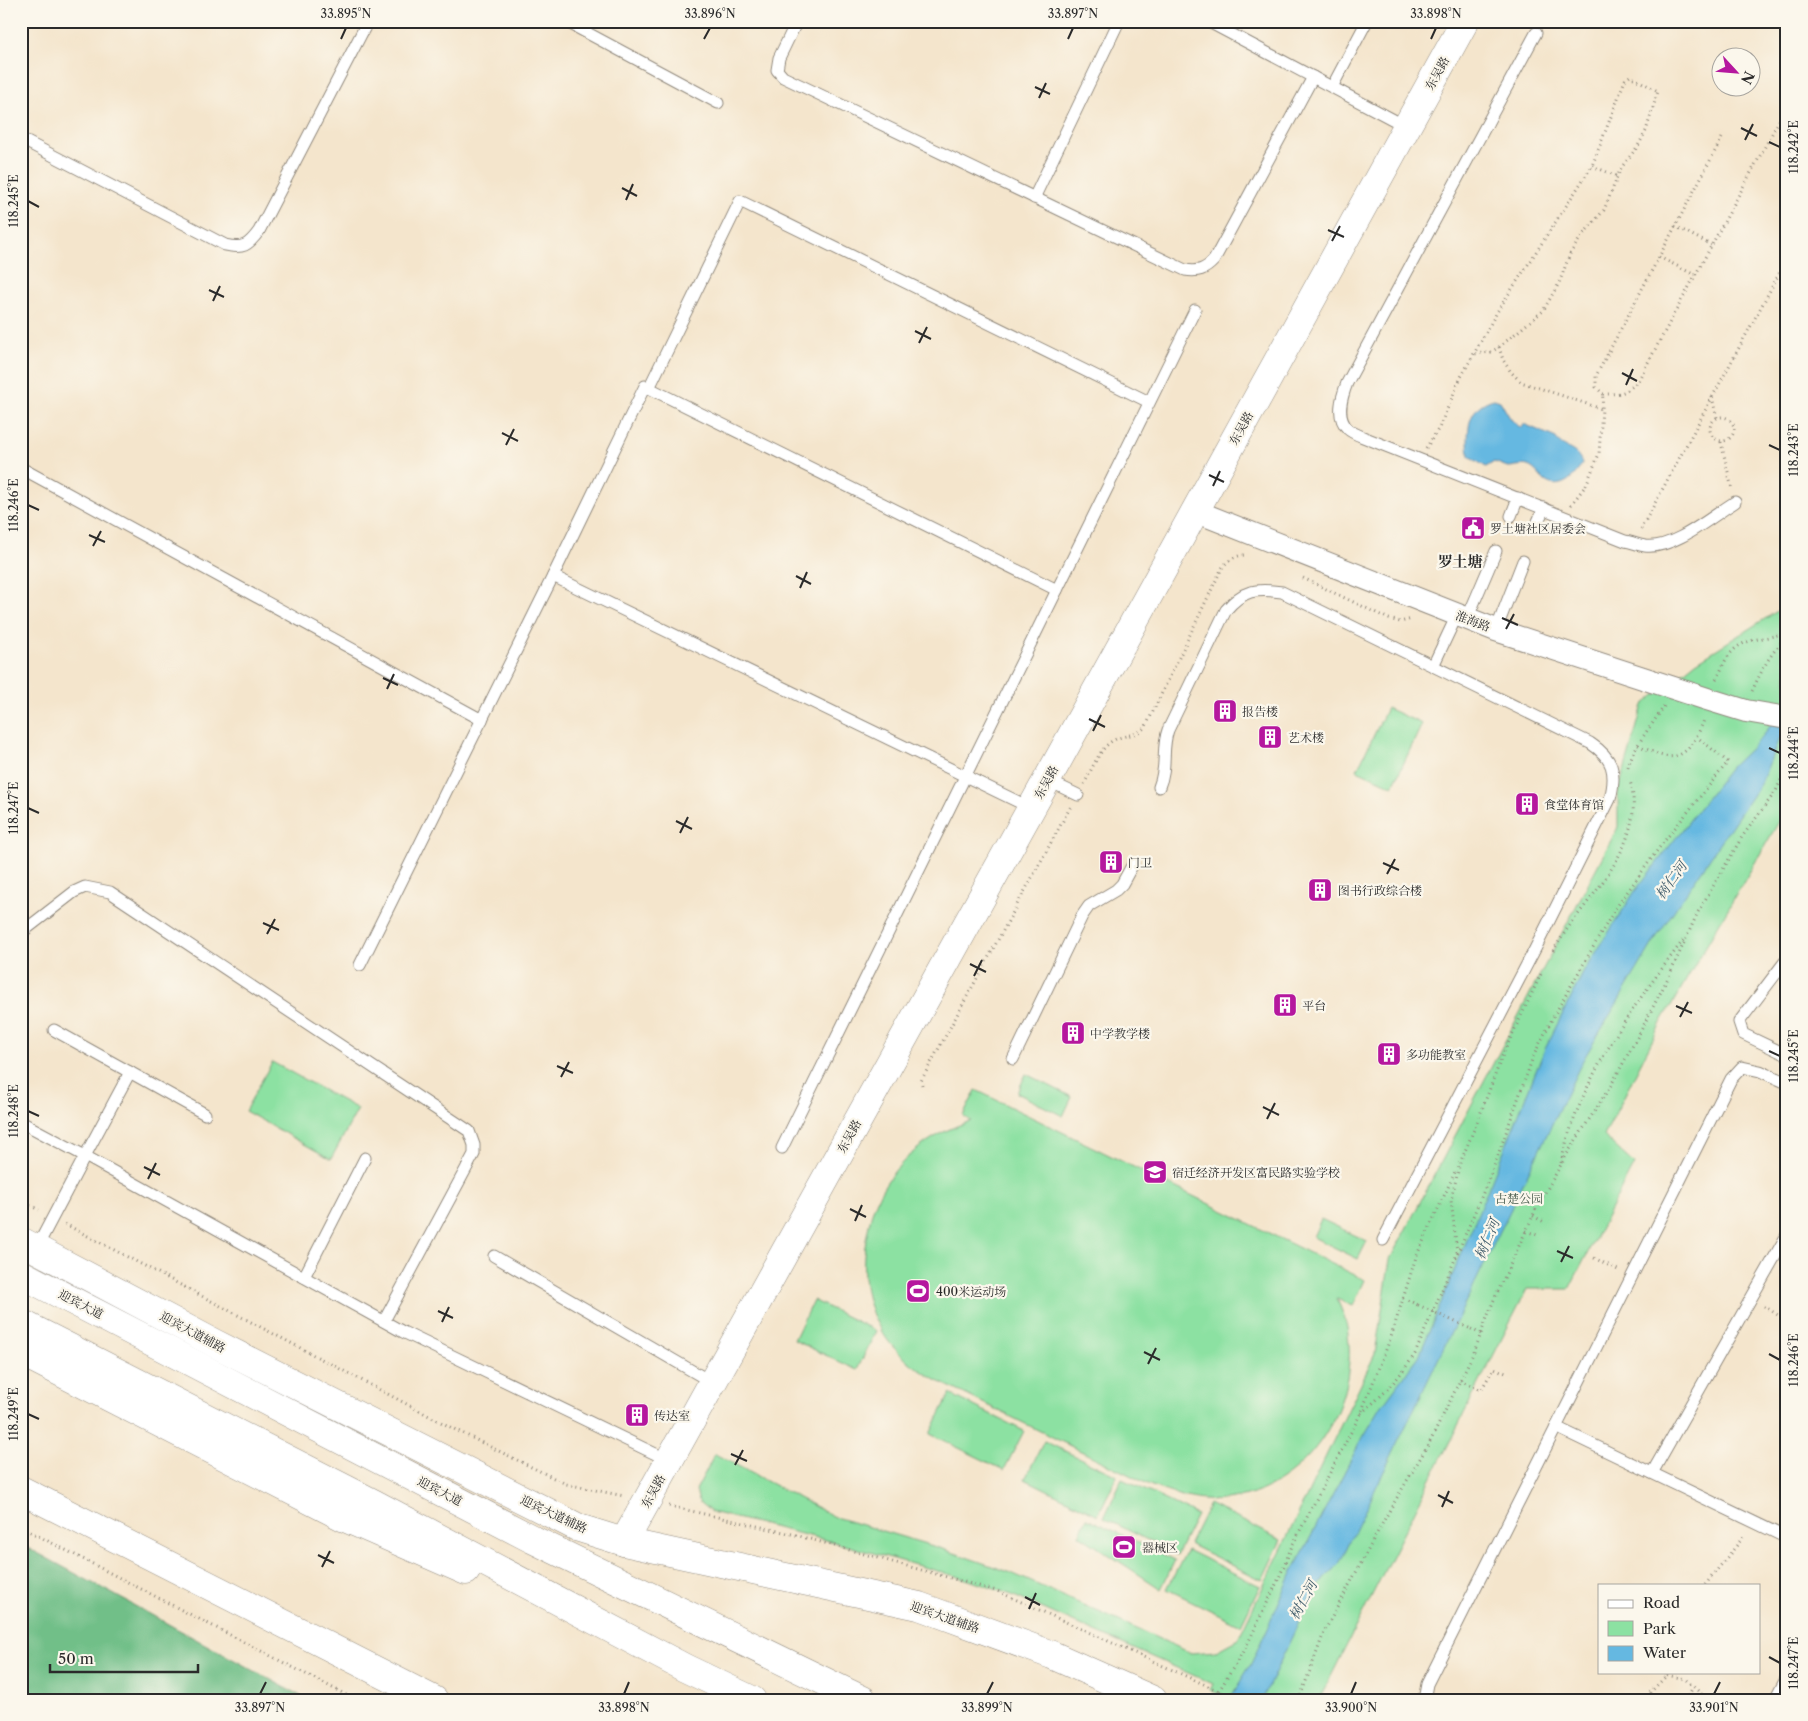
<svg xmlns="http://www.w3.org/2000/svg" width="1808" height="1721" font-family="'Libre Caslon Text','Noto Serif SC',serif">
  <style>
    .green { fill: #8ce1a2; stroke: #5c8666 }
    .forest { fill: #71bf88; stroke: #4e755a }
    .water { fill: #65b8e1; stroke: #487286 }
    .lines { fill: none; stroke-linecap: round; stroke-linejoin: round }
    .lane-casing { stroke: #90887c; stroke-width: 13 }
    .street-casing { stroke: #90887c; stroke-width: 24 }
    .secondary-casing { stroke: #90887c; stroke-width: 29 }
    .primary-casing { stroke: #90887c; stroke-width: 29 }
    .highway-casing { stroke: #90887c; stroke-width: 29 }
    .path { stroke: #90887c; stroke-width: 3; stroke-dasharray: 1 4; stroke-linecap: butt }
    .lane { stroke: #fff; stroke-width: 11 }
    .street { stroke: #fff; stroke-width: 22 }
    .secondary { stroke: #fff; stroke-width: 28 }
    .primary { stroke: #fff; stroke-width: 28 }
    .highway { stroke: #fff; stroke-width: 28 }
    .path-bridge { stroke: #90887c; stroke-width: 3; stroke-dasharray: 1 4; stroke-linecap: butt }
    .ticks { fill: none; stroke: #2b2b2b; stroke-width: 2 }
    .labels { text-anchor: middle; dominant-baseline: central; stroke-width: 4.5; stroke-linejoin: round; paint-order: stroke }
    .street-label { font-size: 12px; fill: #2b2b2b; stroke: #fbf7ec }
    .poi-label { font-size: 12px; fill: #2b2b2b; stroke: #fbf7ec; text-anchor: start }
    .park-label { font-size: 12px; fill: #435849; stroke: #fbf7ec }
    .water-label { font-size: 14px; font-style: italic; fill: #3f5c6b; stroke: #fbf7ec }
    .quarter-label { font-size: 15px; font-weight: bold; fill: #2b2b2b; stroke: #fbf7ec }
    .neatline { fill: none; stroke: #2b2b2b; stroke-width: 2 }
    .ticks-label { font-size: 12px; text-anchor: middle; fill: #2b2b2b }
  </style>
  <rect width="100%" height="100%" fill="#fbf7ec"/>
  <filter id="ink" filterUnits="userSpaceOnUse"><feTurbulence type="fractalNoise" baseFrequency=".02" numOctaves="2"/><feDisplacementMap in="SourceGraphic" scale="10" xChannelSelector="R" yChannelSelector="G"/><feConvolveMatrix kernelMatrix="1 2 1 2 8 2 1 2 1" color-interpolation-filters="sRGB"/></filter>
  <filter id="wash" filterUnits="userSpaceOnUse"><feTurbulence type="fractalNoise" baseFrequency=".0096" numOctaves="4" result="noise"/><feDisplacementMap in="SourceGraphic" scale="20" xChannelSelector="R" yChannelSelector="G"/><feGaussianBlur stdDeviation="1.12" result="paint"/><feColorMatrix in="noise" values="0 0 0 0 0 0 0 0 0 0 0 0 0 0 0 0 0 1.4 0 .05"/><feComposite in="paint" operator="in"/></filter>
  <g filter="url(#wash)">
    <rect width="100%" height="100%" fill="#f4e5cc"/>
    <g class="green">
      <path d="M1787 605V808L1661 1023 1604 1136 1634 1164 1569 1289H1527L1319 1700H1232L1210 1690 1213 1684 1012 1595 966 1579 830 1541 711 1512 699 1502 696 1490 715 1454 835 1517 943 1549 1009 1572 1191 1653 1216 1651 1238 1639 1375 1354 1390 1259 1618 827V792L1643 705 1696 662Z"/>
      <path d="M1387 708 1422 724 1393 786 1357 770Z"/>
      <path d="M272 1062 358 1109 331 1159 245 1111Z"/>
      <path d="M1026 1074 1072 1097 1063 1116 1017 1093Z"/>
      <path d="M976 1090 1365 1280 1353 1306 1337 1299C1342 1311 1347 1322 1348 1335 1358 1407 1306 1487 1233 1499 1204 1504 1178 1496 1152 1486L936 1380C916 1368 897 1355 884 1335 865 1308 860 1272 866 1240 868 1229 870 1218 874 1207 890 1164 929 1134 971 1121L963 1116Z"/>
      <path d="M1321 1219 1367 1241 1358 1259 1313 1237Z"/>
      <path d="M813 1300 876 1331 857 1370 794 1340Z"/>
      <path d="M950 1394 1024 1431 1004 1470 930 1434Z"/>
      <path d="M1044 1441 1117 1476 1098 1515 1025 1479Z"/>
      <path d="M1122 1479 1197 1515 1177 1555 1104 1518Z"/>
      <path d="M1209 1504 1281 1540 1262 1580 1189 1544Z"/>
      <path d="M1087 1518 1175 1560 1161 1589 1079 1535Z"/>
      <path d="M1187 1550 1260 1586 1241 1625 1167 1589Z"/>
    </g>
    <path class="forest" d="M21 1544 308 1700H21Z"/>
    <g class="water">
      <path d="M1494 399 1500 401C1507 412 1510 422 1522 428L1524 424 1556 438C1562 451 1576 446 1582 463 1577 476 1560 492 1545 481 1539 476 1536 469 1528 466 1521 464 1515 467 1508 467 1504 466 1498 463 1494 462L1486 467 1469 456C1467 432 1466 406 1494 399Z"/>
      <path d="M1787 705V728L1778 741 1762 781 1659 933 1583 1060 1339 1564 1324 1578 1310 1599 1262 1700H1229L1251 1664 1293 1571 1359 1444 1381 1407 1419 1356 1505 1148 1544 1051 1583 973 1635 891 1730 768 1760 739Z"/>
    </g>
  </g>
  <g filter="url(#ink)">
    <g class="lines">
      <defs>
        <g id="lane">
          <path d="M565 21 718 103"/>
          <path d="M797 21 779 58 777 70 783 77 1185 270C1198 272 1205 270 1214 260L1313 77"/>
          <path d="M1207 21 1407 127"/>
          <path d="M1536 33 1347 383C1342 396 1335 417 1348 429 1351 432 1358 435 1363 437L1625 541C1632 542 1638 545 1645 546 1673 550 1712 516 1735 502"/>
          <path d="M1332 87 1367 21"/>
          <path d="M21 139 225 245C243 249 248 246 259 231L368 21"/>
          <path d="M1034 198 1119 21"/>
          <path d="M649 388 740 201 1149 402"/>
          <path d="M21 468 482 720"/>
          <path d="M1511 516 1518 498"/>
          <path d="M1536 526 1544 508"/>
          <path d="M553 576 1031 808"/>
          <path d="M1467 619 1496 551"/>
          <path d="M1496 630 1523 561"/>
          <path d="M1433 666 1457 615"/>
          <path d="M1047 780 1078 795"/>
          <path d="M1159 787C1168 765 1161 750 1168 730L1226 610C1243 590 1256 588 1282 592L1590 743C1613 758 1617 772 1610 799L1535 949 1383 1240"/>
          <path d="M21 933 74 892 85 887 110 892 469 1131 474 1145V1154L384 1321"/>
          <path d="M1787 959 1739 1022 1743 1034 1787 1055"/>
          <path d="M360 965 553 576 645 386 1057 590"/>
          <path d="M54 1030 205 1114"/>
          <path d="M1013 1059 1082 916 1089 906 1116 890 1122 884 1133 864"/>
          <path d="M21 1122 85 1156 130 1072"/>
          <path d="M782 1148 1195 310"/>
          <path d="M36 1249 85 1156 403 1332 670 1461"/>
          <path d="M494 1256 713 1383"/>
          <path d="M304 1277 365 1158"/>
          <path d="M1556 1427 1787 1538"/>
          <path d="M1652 1473 1787 1235"/>
          <path d="M1424 1700 1427 1684 1731 1079 1742 1067 1760 1071 1787 1083"/>
          <path d="M1775 1700 1787 1677"/>
        </g>
        <path id="street" d="M1195 511 1496 630 1707 699 1746 711 1787 718"/>
        <path id="secondary" d="M624 1542 1047 780 1465 21"/>
        <g id="primary">
          <path d="M21 1241 214 1343 579 1528 624 1542 919 1606 1052 1655 1153 1700"/>
          <path d="M21 1490 434 1700"/>
        </g>
        <g id="highway">
          <path d="M21 1274 532 1539 863 1700"/>
          <path d="M21 1323 373 1503 685 1668 752 1700"/>
          <path d="M21 1352 345 1518 466 1571"/>
        </g>
      </defs>
      <use href="#lane" class="lane-casing"/>
      <use href="#street" class="street-casing"/>
      <use href="#secondary" class="secondary-casing"/>
      <use href="#primary" class="primary-casing"/>
      <use href="#highway" class="highway-casing"/>
      <g class="path">
        <path d="M1722 138 1596 376V387L1603 394C1621 394 1625 394 1638 381L1787 106"/>
        <path d="M1592 166 1617 176"/>
        <path d="M1675 226 1711 245"/>
        <path d="M1659 257 1695 275"/>
        <path d="M1499 347 1503 360 1511 372 1521 382 1602 409"/>
        <path d="M1712 397 1717 418"/>
        <circle cx="1722" cy="429" r="12"/>
        <path d="M1721 442 1732 489"/>
        <path d="M1426 448 1439 428 1461 377 1497 312 1592 166 1625 80 1630 76 1658 91 1646 131 1638 146 1621 168 1604 210 1581 237 1570 254 1559 283 1543 311 1499 347 1491 352 1474 354"/>
        <path d="M1571 505 1586 485 1599 454 1603 394"/>
        <path d="M1641 529 1787 259"/>
        <path d="M1303 578 1389 619 1400 622 1412 619"/>
        <path d="M1716 679C1721 673 1722 665 1727 658 1742 635 1765 641 1787 632"/>
        <path d="M1752 691C1762 670 1770 653 1787 637"/>
        <path d="M1638 745C1647 749 1655 754 1664 756 1687 761 1697 737 1704 720"/>
        <path d="M1628 767C1634 745 1652 726 1664 706"/>
        <path d="M1084 784C1092 770 1099 748 1114 740 1125 734 1137 737 1146 726L1222 568C1228 560 1236 555 1246 555"/>
        <path d="M1553 951C1559 942 1564 933 1570 925 1601 884 1646 836 1630 781"/>
        <path d="M922 1085 921 1081 1071 806"/>
        <path d="M1561 1163C1580 1078 1633 1006 1685 938"/>
        <path d="M21 1201 39 1210"/>
        <path d="M1533 1216 1546 1223"/>
        <path d="M65 1224 456 1430 566 1484 624 1496"/>
        <path d="M1526 1231 1540 1236"/>
        <path d="M1457 1252 1451 1200 1460 1163 1478 1120 1503 1054 1542 972"/>
        <path d="M1594 1258 1620 1271"/>
        <path d="M1403 1298 1418 1305"/>
        <path d="M1764 1306 1787 1321"/>
        <path d="M1471 1329 1481 1334"/>
        <path d="M1460 1380 1481 1390 1494 1368 1508 1374"/>
        <path d="M1361 1413C1385 1394 1398 1379 1415 1354L1493 1169 1533 1057 1552 1019 1615 909 1662 844 1728 762 1697 737"/>
        <path d="M669 1506 792 1534 997 1591 1239 1700"/>
        <path d="M21 1527 356 1700"/>
        <path d="M1705 1585 1745 1535"/>
        <path d="M1667 1675 1685 1679 1708 1700"/>
        <path d="M1219 1691 1247 1645 1279 1578 1292 1546 1361 1413 1391 1337 1416 1257 1455 1172"/>
        <path d="M1299 1700 1325 1630 1388 1513 1431 1440 1474 1352 1493 1302 1537 1207 1567 1154 1610 1087 1637 1038 1669 976 1698 912 1742 837 1776 791 1787 767"/>
        <path d="M1643 1700 1667 1675 1666 1672"/>
        <path d="M1686 1700 1693 1687"/>
      </g>
      <use href="#lane" class="lane"/>
      <use href="#street" class="street"/>
      <use href="#secondary" class="secondary"/>
      <use href="#primary" class="primary"/>
      <use href="#highway" class="highway"/>
      <path class="path-bridge" d="M1418 1305 1471 1329"/>
    </g>
  </g>
  <path class="ticks" d="M341 39 346 28M704 39 710 28M1068 39 1073 28M1431 39 1436 28M1035 87 1050 94M1039 98 1046 83M1741 128 1757 136M1745 140 1753 124M1769 142 1780 147M622 188 637 196M626 200 633 184M28 201 39 207M1328 230 1344 237M1332 241 1340 226M209 290 224 297M213 301 220 286M915 331 931 339M919 343 927 327M1622 373 1637 381M1626 385 1633 369M502 433 518 441M506 445 514 429M1769 445 1780 450M1209 475 1224 482M1213 486 1220 471M28 505 39 510M89 535 105 542M93 546 101 531M796 576 811 584M800 588 807 572M1502 618 1518 625M1506 629 1514 614M383 678 398 685M387 689 394 674M1089 719 1105 727M1093 731 1101 715M1769 748 1780 753M28 808 39 813M676 821 692 829M680 833 688 817M1383 863 1399 870M1387 874 1395 859M263 923 279 930M267 934 275 919M970 964 986 972M974 976 982 960M1676 1006 1692 1013M1680 1017 1688 1002M1769 1051 1780 1056M557 1066 573 1073M561 1077 569 1062M1263 1107 1279 1115M28 1111 39 1116M1267 1119 1275 1103M144 1167 160 1175M148 1179 156 1163M850 1209 866 1217M855 1221 862 1205M1557 1251 1573 1258M1561 1262 1569 1246M438 1311 453 1318M442 1322 449 1307M1144 1352 1160 1360M1769 1354 1780 1360M1148 1364 1156 1348M28 1414 39 1419M731 1454 747 1461M735 1465 743 1450M1438 1495 1453 1503M1442 1507 1449 1491M318 1555 334 1563M322 1567 330 1551M1025 1597 1040 1605M1029 1609 1036 1593M1769 1657 1780 1663M260 1694 266 1682M624 1694 629 1682M987 1694 993 1682M1351 1694 1356 1682M1714 1694 1720 1682"/>
  <defs>
    <symbol id="civic-square" viewBox="-11 -11 22 22"><rect x="-9" y="-9" width="18" height="18" rx="4" fill="#b5179e" stroke="#fbf7ec"/><path d="M-.6-6.5H3V-4.5H.6V-3L4-1V1h2V6H-6V1h2V-1L-.6-3ZM-1.2 2.5V6h2.4V2.5Z" fill="#fff"/></symbol>
    <symbol id="building-square" viewBox="-11 -11 22 22"><rect x="-9" y="-9" width="18" height="18" rx="4" fill="#b5179e" stroke="#fbf7ec"/><path d="M-4-6H4V6H1V3H-1V6H-4ZM-2.5-4.3h1.7v1.8h-1.7ZM.8-4.3h1.7v1.8H.8ZM-2.5-1h1.7V.8h-1.7ZM.8-1h1.7V.8H.8Z" fill="#fff"/></symbol>
    <symbol id="school-square" viewBox="-11 -11 22 22"><rect x="-9" y="-9" width="18" height="18" rx="4" fill="#b5179e" stroke="#fbf7ec"/><path d="M0-5L7-2L0 1L-7-2ZM-4 1L0 2.5L4 1V4Q0 6-4 4Z" fill="#fff"/></symbol>
    <symbol id="stadium-square" viewBox="-11 -11 22 22"><rect x="-9" y="-9" width="18" height="18" rx="4" fill="#b5179e" stroke="#fbf7ec"/><path d="M0-5a6.5 5 0 1 0 0 10a6.5 5 0 1 0 0-10ZM-3.5-1.8h7v3.6h-7Z" fill="#fff"/></symbol>
  </defs>
  <g fill-rule="evenodd">
    <use href="#civic-square" x="1459" y="514" width="28" height="28"/>
    <use href="#building-square" x="1211" y="697" width="28" height="28"/>
    <use href="#building-square" x="1256" y="723" width="28" height="28"/>
    <use href="#building-square" x="1513" y="790" width="28" height="28"/>
    <use href="#building-square" x="1097" y="848" width="28" height="28"/>
    <use href="#building-square" x="1306" y="876" width="28" height="28"/>
    <use href="#building-square" x="1271" y="991" width="28" height="28"/>
    <use href="#building-square" x="1059" y="1019" width="28" height="28"/>
    <use href="#building-square" x="1375" y="1040" width="28" height="28"/>
    <use href="#school-square" x="1141" y="1158" width="28" height="28"/>
    <use href="#stadium-square" x="904" y="1277" width="28" height="28"/>
    <use href="#building-square" x="623" y="1401" width="28" height="28"/>
    <use href="#stadium-square" x="1110" y="1533" width="28" height="28"/>
  </g>
  <g class="labels">
    <g class="street-label">
      <text transform="translate(1437 73) rotate(-61)">东吴路</text>
      <text transform="translate(1241 428) rotate(-61)">东吴路</text>
      <text transform="translate(1473 621) rotate(21)">淮海路</text>
      <text transform="translate(1046 782) rotate(-61)">东吴路</text>
      <text transform="translate(849 1136) rotate(-61)">东吴路</text>
      <text transform="translate(81 1304) rotate(27)">迎宾大道</text>
      <text transform="translate(193 1332) rotate(28)">迎宾大道辅路</text>
      <text transform="translate(440 1491) rotate(27)">迎宾大道</text>
      <text transform="translate(653 1491) rotate(-61)">东吴路</text>
      <text transform="translate(554 1514) rotate(25)">迎宾大道辅路</text>
      <text transform="translate(945 1617) rotate(19)">迎宾大道辅路</text>
    </g>
    <g class="poi-label">
      <text x="1490" y="528">罗土塘社区居委会</text>
      <text x="1242" y="711">报告楼</text>
      <text x="1288" y="737">艺术楼</text>
      <text x="1544" y="804">食堂体育馆</text>
      <text x="1128" y="862">门卫</text>
      <text x="1338" y="890">图书行政综合楼</text>
      <text x="1302" y="1005">平台</text>
      <text x="1090" y="1033">中学教学楼</text>
      <text x="1406" y="1054">多功能教室</text>
      <text x="1172" y="1172">宿迁经济开发区富民路实验学校</text>
      <text x="936" y="1291">400米运动场</text>
      <text x="654" y="1415">传达室</text>
      <text x="1142" y="1547">器械区</text>
    </g>
    <g class="park-label">
      <text x="1519" y="1198">古楚公园</text>
    </g>
    <g class="water-label">
      <text transform="translate(1671 880) rotate(-54)">树仁河</text>
      <text transform="translate(1487 1239) rotate(-67)">树仁河</text>
      <text transform="translate(1303 1600) rotate(-61)">树仁河</text>
    </g>
    <g class="quarter-label">
      <text x="1460" y="561">罗土塘</text>
    </g>
  </g>
  <rect width="1808" height="1721" fill="none" stroke="#fbf7ec" stroke-width="55"/>
  <rect x="1598" y="1584" width="162" height="90" fill="#fbf7ec" stroke="#a8a59f"/>
  <rect x="1608" y="1600" width="25" height="8" fill="#ffffff" stroke="#a8a59f"/>
  <text x="1643" y="1608" font-size="15" fill="#2b2b2b">Road</text>
  <rect x="1608" y="1621" width="25" height="15" fill="#8ce1a2" stroke="#a8a59f"/>
  <text x="1643" y="1634" font-size="15" fill="#2b2b2b">Park</text>
  <rect x="1608" y="1646" width="25" height="15" fill="#65b8e1" stroke="#a8a59f"/>
  <text x="1643" y="1658" font-size="15" fill="#2b2b2b">Water</text>
  <g transform="translate(1736 72) rotate(116)"><circle r="24" fill="#fbf7ec" stroke="#a8a59f"/>
  <path d="M0-4L9 19L0 12L-9 19Z" fill="#b5179e"/>
  <text y="-8" font-size="14" font-weight="bold" text-anchor="middle" fill="#2b2b2b">N</text>
  </g>
  <path d="M50 1664v8h148v-8" fill="none" stroke="#2b2b2b" stroke-width="2.5"/>
  <text x="58" y="1664" font-size="15" fill="#2b2b2b" stroke="#fbf7ec" stroke-width="4" paint-order="stroke">50 m</text>
  <rect x="28" y="28" width="1752" height="1666" class="neatline"/>
  <g class="ticks-label">
    <text x="346" y="18">33.895°N</text>
    <text x="710" y="18">33.896°N</text>
    <text x="1073" y="18">33.897°N</text>
    <text x="1436" y="18">33.898°N</text>
    <text transform="translate(1794 147) rotate(-90)" y="4">118.242°E</text>
    <text transform="translate(14 201) rotate(-90)" y="4">118.245°E</text>
    <text transform="translate(1794 450) rotate(-90)" y="4">118.243°E</text>
    <text transform="translate(14 505) rotate(-90)" y="4">118.246°E</text>
    <text transform="translate(1794 753) rotate(-90)" y="4">118.244°E</text>
    <text transform="translate(14 808) rotate(-90)" y="4">118.247°E</text>
    <text transform="translate(1794 1056) rotate(-90)" y="4">118.245°E</text>
    <text transform="translate(14 1111) rotate(-90)" y="4">118.248°E</text>
    <text transform="translate(1794 1360) rotate(-90)" y="4">118.246°E</text>
    <text transform="translate(14 1414) rotate(-90)" y="4">118.249°E</text>
    <text transform="translate(1794 1663) rotate(-90)" y="4">118.247°E</text>
    <text x="260" y="1712">33.897°N</text>
    <text x="624" y="1712">33.898°N</text>
    <text x="987" y="1712">33.899°N</text>
    <text x="1351" y="1712">33.900°N</text>
    <text x="1714" y="1712">33.901°N</text>
  </g>
</svg>
